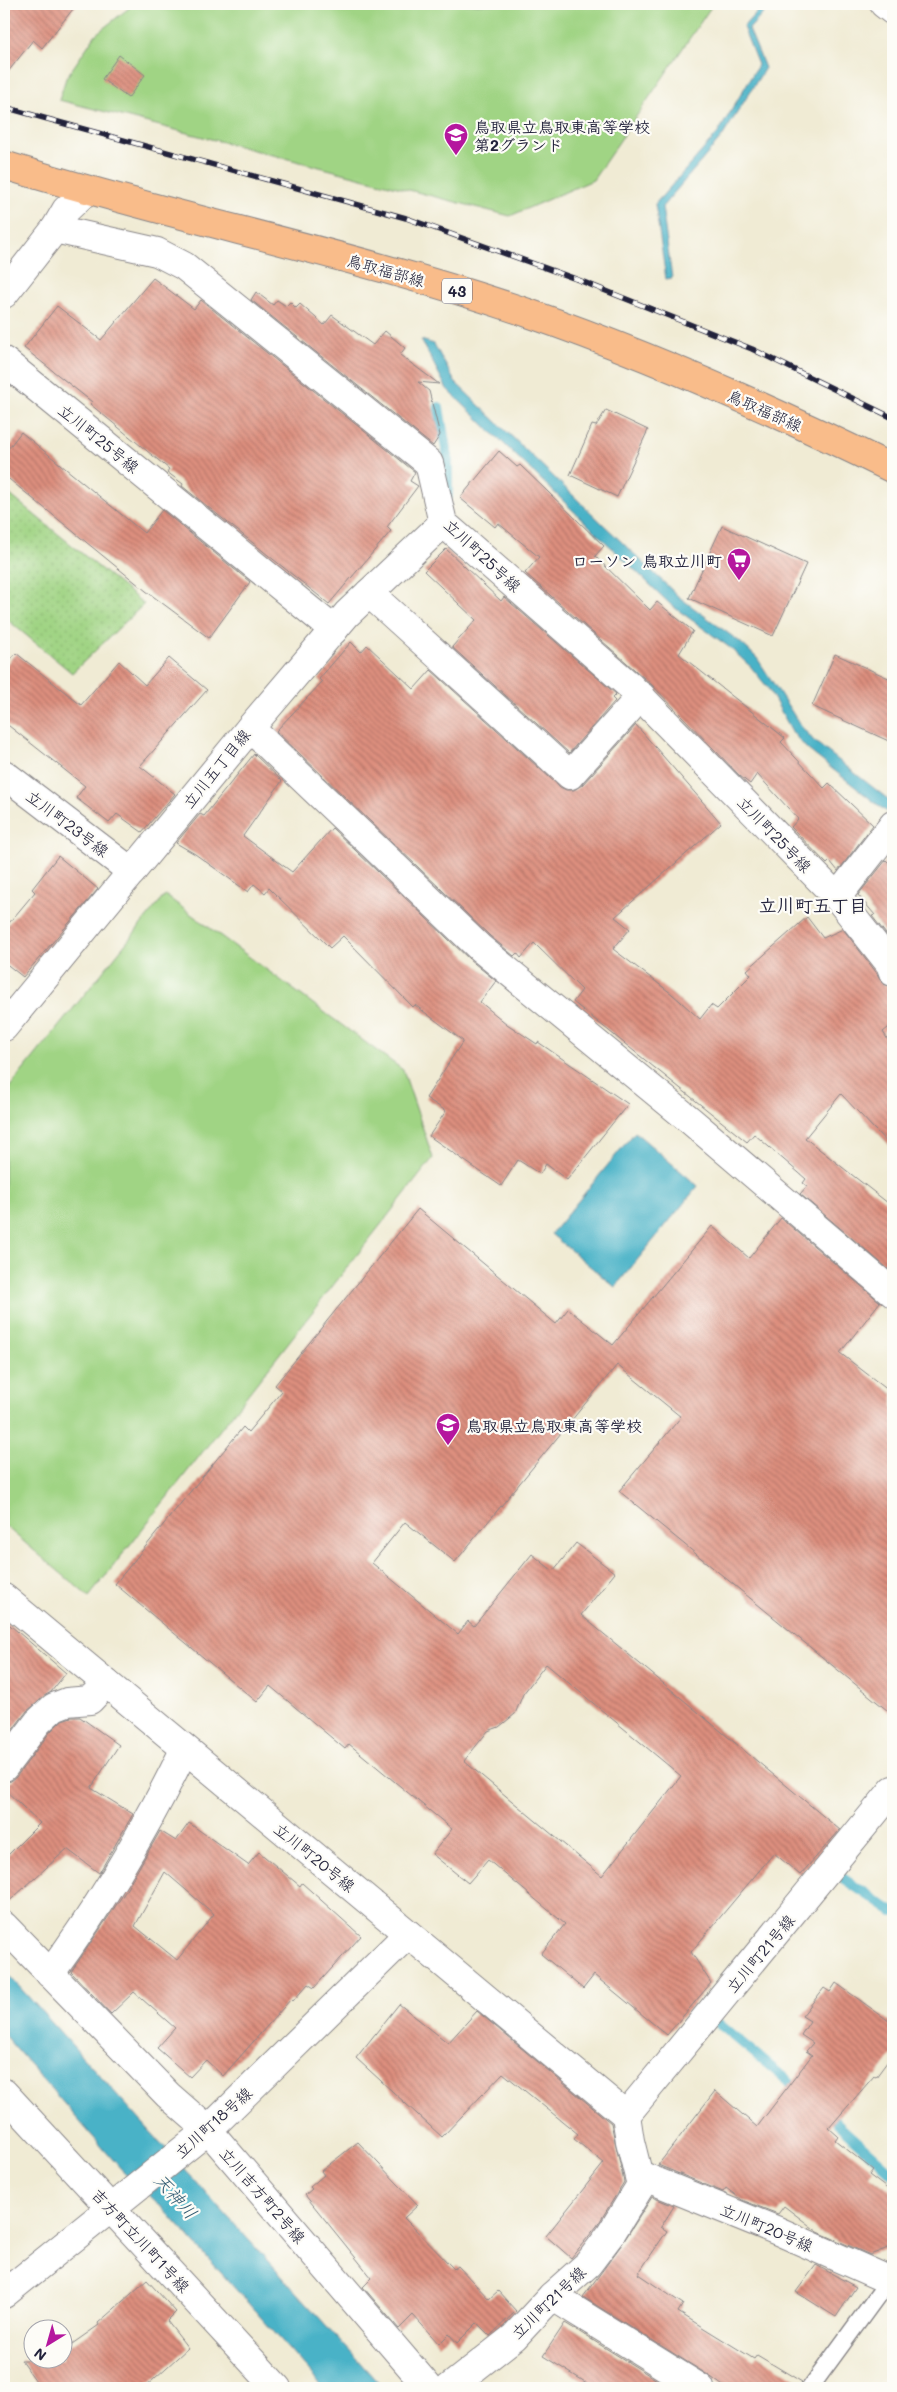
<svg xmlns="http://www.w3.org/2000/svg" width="897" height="2392" font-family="Mali,'Klee One',sans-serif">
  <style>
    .grass { fill: url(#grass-dots); stroke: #617b60 }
    .pitch { fill: #a0d484; stroke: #617b60 }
    .water { fill: #49b2c7; stroke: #366a81 }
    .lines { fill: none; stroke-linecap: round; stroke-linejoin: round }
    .stream { stroke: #49b2c7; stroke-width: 10 }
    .building { fill: url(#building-back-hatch); fill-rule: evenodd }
    .service-casing { stroke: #898688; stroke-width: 19 }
    .minor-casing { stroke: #898688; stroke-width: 30 }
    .tertiary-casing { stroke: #898688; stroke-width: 30 }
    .primary-casing { stroke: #898688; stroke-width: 30 }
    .service { stroke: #fff; stroke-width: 16 }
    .minor { stroke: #fff; stroke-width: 28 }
    .tertiary { stroke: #fff; stroke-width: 28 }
    .primary { stroke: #f9bc8a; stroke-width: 28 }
    .rail-casing { stroke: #22223b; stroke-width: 5.5 }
    .rail { stroke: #fdfcf7; stroke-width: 4; stroke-dasharray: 11; stroke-linecap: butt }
    .labels { text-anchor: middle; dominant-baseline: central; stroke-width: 4.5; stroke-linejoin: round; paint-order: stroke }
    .shield { fill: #fdfcf7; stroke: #646373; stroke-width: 1 }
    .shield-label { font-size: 15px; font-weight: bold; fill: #22223b }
    .poi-label { font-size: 16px; font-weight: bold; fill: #22223b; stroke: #fdfcf7; text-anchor: start }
    .street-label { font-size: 16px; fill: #22223b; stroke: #fdfcf7 }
    .neighbourhood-label { font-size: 18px; font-weight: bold; fill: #22223b; stroke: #fdfcf7 }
    .water-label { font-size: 18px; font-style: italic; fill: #325c73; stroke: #fdfcf7 }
  </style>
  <defs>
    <pattern id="grass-dots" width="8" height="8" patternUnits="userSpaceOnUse" patternTransform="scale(1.25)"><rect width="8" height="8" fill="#a0d484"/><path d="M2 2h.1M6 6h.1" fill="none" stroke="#8ab673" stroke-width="1.8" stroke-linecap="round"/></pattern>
    <pattern id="building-back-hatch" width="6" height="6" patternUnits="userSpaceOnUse" patternTransform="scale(1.25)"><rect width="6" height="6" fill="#dd8f7e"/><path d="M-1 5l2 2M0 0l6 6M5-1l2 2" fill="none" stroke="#b37468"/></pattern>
  </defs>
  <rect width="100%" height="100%" fill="#fdfcf7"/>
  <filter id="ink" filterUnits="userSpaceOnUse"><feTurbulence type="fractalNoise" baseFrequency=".02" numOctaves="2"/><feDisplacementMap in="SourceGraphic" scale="10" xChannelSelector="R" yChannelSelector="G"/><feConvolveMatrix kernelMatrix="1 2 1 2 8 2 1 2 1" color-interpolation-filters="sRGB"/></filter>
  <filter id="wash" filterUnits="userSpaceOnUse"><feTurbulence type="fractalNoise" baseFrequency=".0096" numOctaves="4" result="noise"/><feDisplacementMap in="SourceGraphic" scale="20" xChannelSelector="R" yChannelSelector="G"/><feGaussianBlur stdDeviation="1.12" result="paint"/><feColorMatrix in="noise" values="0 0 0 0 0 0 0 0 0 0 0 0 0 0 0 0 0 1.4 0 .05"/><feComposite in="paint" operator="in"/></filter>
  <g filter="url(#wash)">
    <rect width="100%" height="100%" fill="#f0ebd4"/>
    <path class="grass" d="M4 490 144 604 72 673 4 617Z"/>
    <g class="pitch">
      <path d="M134 4H713L593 180 510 216 59 100 66 78 96 34Z"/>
      <path d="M165 895 403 1070 433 1158 89 1597 4 1525V1094Z"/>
    </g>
    <g class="water">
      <path d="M764 4H772L749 29 765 68 722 137 662 207 672 278 666 279 655 204 718 133 758 65 743 27Z"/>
      <path d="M421 340 434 344 455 382 679 597 740 642 757 658 801 726 814 741 893 803 892 816 807 749 793 733 768 688 751 667 729 647 671 605 447 389Z"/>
      <path d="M635 1132 698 1186 615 1287 551 1234Z"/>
      <path d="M4 1970 383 2388H324L163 2208 122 2170 4 2035Z"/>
    </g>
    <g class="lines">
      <g class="stream">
        <path d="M439 407 448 461V496"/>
        <path d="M841 1877 893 1912"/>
        <path d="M718 2023 800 2091"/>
        <path d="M826 2113 893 2174"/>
      </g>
    </g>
    <g id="blocks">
      <g class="building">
        <path d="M4 4H77L42 48 33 40 4 77Z"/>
        <path d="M119 55 145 75 128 98 102 79Z"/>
        <path d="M153 278 194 309 201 300 415 472 410 481 418 486 387 527 391 531 329 604 182 486 183 484 167 472 169 469 90 404 92 402 24 348 57 306 101 340Z"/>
        <path d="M256 292 273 305 277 300 286 306 290 302 296 308 300 304 324 325 332 315 373 345 385 331 405 348 400 355 439 384 418 382 429 391 440 435 433 446 251 300Z"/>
        <path d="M606 410 648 430 617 497 570 475 592 425 596 426Z"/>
        <path d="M21 432 144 533 162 510 250 582 209 638 146 591 4 475V454Z"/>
        <path d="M499 451 517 467 520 465 604 546 595 556 650 610 657 602 693 631 679 654 785 738 781 742 824 788 829 783 873 825 838 871 830 861 827 864 791 827 798 819 757 774 750 784 740 776 652 685 525 573 539 557 498 523 495 527 460 498Z"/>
        <path d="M722 526 806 564 773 636 689 598Z"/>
        <path d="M446 549 501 601 504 597 616 694 612 698 615 701 569 753 452 647 476 620 424 571Z"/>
        <path d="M351 642 361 652 367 645 414 689 431 670 560 787 566 790H574L582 785 636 725 721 823 615 917 630 929 613 949 672 994 700 1019 711 1005 717 1009 751 975 747 970 807 917 823 938 843 929 876 972 883 984 893 987V1024L883 1032 893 1048V1149L841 1094 805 1138 893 1207V1273L800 1194 807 1186 803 1183 806 1179 754 1134 747 1142 573 1002 582 990 534 943 521 958 517 953 514 956 490 936 276 731 322 682 319 679Z"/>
        <path d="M16 653 81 705 119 661 145 685 169 658 207 690 140 766 175 794 142 832 117 814 109 823 76 798 85 786 4 722V667Z"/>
        <path d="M835 654 893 680V743L812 706Z"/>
        <path d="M254 754 282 781 243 836 292 872 332 828 469 959 496 981 480 1002 507 1024 537 1044 538 1042 628 1104 567 1180 546 1164 540 1174 518 1160 501 1186 429 1136 446 1111 426 1098 463 1041 415 1005 413 1007 343 936 330 948 269 888 265 893 254 884 248 892 195 854 176 843 200 814 204 816Z"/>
        <path d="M58 856 98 889 23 977 4 962V929L35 892 32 889Z"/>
        <path d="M886 860 893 867V943L872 916 875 915 858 895Z"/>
        <path d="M418 1209 556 1324 568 1309 613 1345 712 1226 749 1258 781 1218 880 1302 840 1353 893 1394V1715L619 1491 681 1417 617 1365 455 1562 405 1522 372 1563 458 1634 468 1621 474 1626 532 1554 553 1571 576 1543 615 1573 581 1615 840 1830 800 1875 774 1853 691 1952 711 1983 667 2035 594 1975 583 1989 541 1954 565 1924 488 1860 468 1883 432 1854 452 1829 349 1744 345 1749 270 1686 257 1702 115 1584 243 1427 248 1432 282 1391 275 1385ZM546 1664 681 1776 602 1876 464 1761 488 1731 499 1727 515 1714 523 1694Z"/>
        <path d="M4 1620 66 1673 51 1692 27 1711 4 1741Z"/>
        <path d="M71 1717H80L119 1745 91 1788 133 1814 99 1873 67 1849 4 1906V1859L40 1823 4 1789V1782L11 1781 16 1777 50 1732 62 1720Z"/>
        <path d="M189 1823 248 1865 259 1852 300 1886 302 1883 361 1936 314 1988 308 1984 293 2001 291 1999 223 2076 206 2060 190 2077 157 2048 175 2028 134 1992 111 2014 71 1972 125 1892 160 1831 176 1841ZM165 1872 214 1914 177 1960 135 1926Z"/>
        <path d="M836 1983 893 2024V2054L876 2077 874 2076 829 2128 838 2136 835 2140 873 2170 869 2175 893 2193V2246L870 2255 818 2232 784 2206 778 2214 742 2200 726 2188 723 2192 658 2165 715 2091 757 2127 812 2055 806 2051 813 2043 801 2035 810 2021 802 2016 824 1988 830 1992Z"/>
        <path d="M399 2004 448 2043 477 2011 611 2123 624 2182 597 2226 571 2258 546 2236 604 2163 574 2139 578 2134 503 2073 442 2137 356 2058Z"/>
        <path d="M358 2142 418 2205 404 2218 454 2269 458 2266 489 2299 498 2291 516 2311 490 2336 477 2323 457 2343 449 2334 439 2344 413 2315 399 2329 363 2287 372 2278 305 2195 312 2189 310 2187 324 2175 321 2171Z"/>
        <path d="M652 2197 674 2206 661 2227 667 2231 638 2274 683 2304 678 2312 754 2359 757 2355 802 2382 800 2388H726L708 2375 583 2297 622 2244Z"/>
        <path d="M816 2265 856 2287 836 2317 796 2292Z"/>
        <path d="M147 2280 176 2312 167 2321 188 2348 144 2388H41L21 2360H62V2351L99 2325 98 2323Z"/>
        <path d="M565 2323 657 2380 652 2388H595L543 2356Z"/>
      </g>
    </g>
  </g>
  <g filter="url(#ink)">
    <use href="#blocks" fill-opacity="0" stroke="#898688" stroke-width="1"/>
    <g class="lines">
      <defs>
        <path id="service" d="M810 2388 889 2280"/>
        <g id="minor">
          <path d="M884 4 893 11"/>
          <path d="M55 229 66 210 86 191"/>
          <path d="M4 294 55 229 157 252 184 266 429 463 443 523 630 686 837 897"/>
          <path d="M4 361 334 630"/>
          <path d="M369 593 570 775 641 696"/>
          <path d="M250 728 480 948 691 1121 893 1293"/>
          <path d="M4 774 132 872"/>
          <path d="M893 825 837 897 890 964 893 972"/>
          <path d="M4 1027 250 728 347 614 443 523"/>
          <path d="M4 1598 626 2115"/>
          <path d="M4 1767 38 1722 54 1707 67 1702 90 1700 106 1683"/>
          <path d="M4 1926 168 2095 208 2130 429 2388"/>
          <path d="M50 1974C102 1903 146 1829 184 1750"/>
          <path d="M4 2093 277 2388"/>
          <path d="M626 2115 893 1790"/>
          <path d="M640 2175 778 2231 893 2282"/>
          <path d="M552 2296 700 2388"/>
          <path d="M449 2388 514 2337 552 2296 588 2264 610 2235 641 2185 630 2141 626 2115"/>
        </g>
        <path id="tertiary" d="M4 2294 208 2130 408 1934"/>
        <path id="primary" d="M4 165C177 219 356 254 528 313 652 356 775 411 893 469"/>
      </defs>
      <use href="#service" class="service-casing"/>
      <use href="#minor" class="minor-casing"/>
      <use href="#tertiary" class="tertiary-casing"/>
      <use href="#primary" class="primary-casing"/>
      <use href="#service" class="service"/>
      <use href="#minor" class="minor"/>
      <use href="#tertiary" class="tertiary"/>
      <use href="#primary" class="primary"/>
      <defs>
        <path id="rail" d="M4 107 406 218 576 279 752 349 893 418"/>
      </defs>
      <use href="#rail" class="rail-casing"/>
      <use href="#rail" class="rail"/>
    </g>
  </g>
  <defs>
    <symbol id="school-pin" viewBox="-11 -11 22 30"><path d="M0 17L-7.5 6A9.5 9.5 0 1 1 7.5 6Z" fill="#b5179e" stroke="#fdfcf7"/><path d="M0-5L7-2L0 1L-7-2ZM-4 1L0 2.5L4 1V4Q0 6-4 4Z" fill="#fff"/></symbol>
    <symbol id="supermarket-pin" viewBox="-11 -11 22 30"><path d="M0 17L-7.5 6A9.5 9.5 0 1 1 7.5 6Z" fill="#b5179e" stroke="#fdfcf7"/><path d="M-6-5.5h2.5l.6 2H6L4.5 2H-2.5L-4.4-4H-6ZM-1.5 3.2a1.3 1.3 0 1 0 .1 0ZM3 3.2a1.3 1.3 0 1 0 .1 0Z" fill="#fff"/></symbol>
  </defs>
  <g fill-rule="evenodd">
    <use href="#school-pin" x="442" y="121" width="28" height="38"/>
    <use href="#supermarket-pin" x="725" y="546" width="28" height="38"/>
    <use href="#school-pin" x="434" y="1411" width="28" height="38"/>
  </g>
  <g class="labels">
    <rect class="shield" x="442" y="278.5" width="30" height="25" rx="4"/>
    <g class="shield-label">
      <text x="457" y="291">43</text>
    </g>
    <g class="poi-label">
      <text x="474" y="126">鳥取県立鳥取東高等学校<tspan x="474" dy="18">第2グランド</tspan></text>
      <text x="722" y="560" text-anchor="end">ローソン 鳥取立川町</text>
      <text x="466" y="1425">鳥取県立鳥取東高等学校</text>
    </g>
    <g class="street-label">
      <text transform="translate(386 270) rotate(16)">鳥取福部線</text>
      <text transform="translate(765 410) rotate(24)">鳥取福部線</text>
      <text transform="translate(99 438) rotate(39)">立川町25号線</text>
      <text transform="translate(483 555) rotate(43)">立川町25号線</text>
      <text transform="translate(216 768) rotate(-51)">立川五丁目線</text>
      <text transform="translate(68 823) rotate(37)">立川町23号線</text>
      <text transform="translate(775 834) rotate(46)">立川町25号線</text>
      <text transform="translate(315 1857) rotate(39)">立川町20号線</text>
      <text transform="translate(760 1953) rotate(-50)">立川町21号線</text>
      <text transform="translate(213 2122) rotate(-42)">立川町18号線</text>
      <text transform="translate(263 2195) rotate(49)">立川吉方町2号線</text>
      <text transform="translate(767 2227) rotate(23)">立川町20号線</text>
      <text transform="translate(141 2240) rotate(47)">吉方町立川町1号線</text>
      <text transform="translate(548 2302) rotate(-44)">立川町21号線</text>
    </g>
    <g class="neighbourhood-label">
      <text x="813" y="905">立川町五丁目</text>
    </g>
    <g class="water-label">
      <text transform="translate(176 2196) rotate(48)">天神川</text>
    </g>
  </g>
  <rect width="897" height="2392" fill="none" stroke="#fdfcf7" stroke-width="20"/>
  <g transform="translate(48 2344) rotate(217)"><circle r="24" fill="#fdfcf7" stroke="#a5a5ac"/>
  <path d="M0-4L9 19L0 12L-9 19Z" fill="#b5179e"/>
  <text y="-8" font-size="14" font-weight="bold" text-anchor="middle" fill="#22223b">N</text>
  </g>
</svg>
